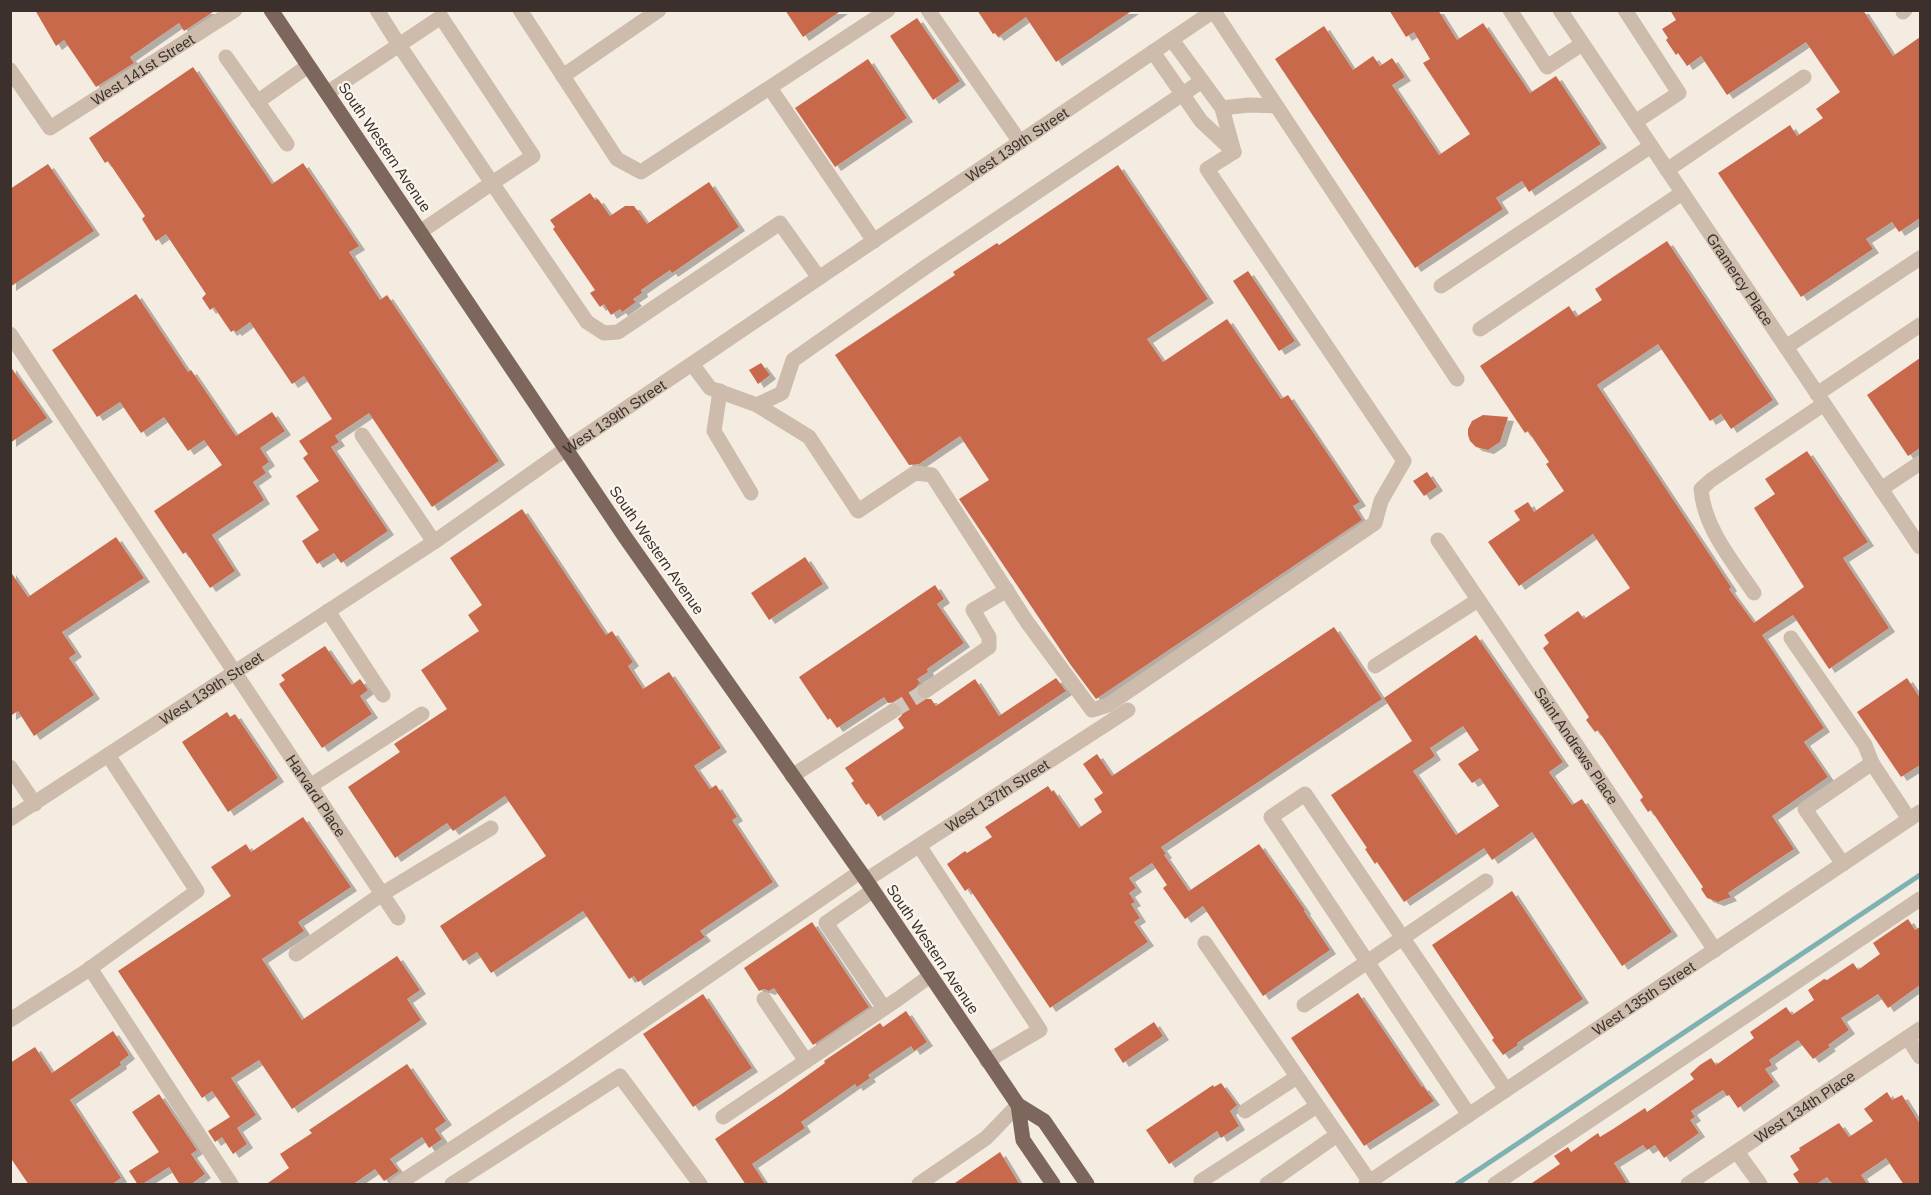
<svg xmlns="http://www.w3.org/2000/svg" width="1931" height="1195" font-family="Helvetica,sans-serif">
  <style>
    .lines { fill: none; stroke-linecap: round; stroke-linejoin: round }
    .stream { stroke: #7fb0b2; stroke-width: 5 }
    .building { fill: #c8694b; fill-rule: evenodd; filter: url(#shadow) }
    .minor-tunnel { stroke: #cfc6bd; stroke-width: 15; stroke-dasharray: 15 8; stroke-linecap: butt }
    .minor { stroke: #cdbbac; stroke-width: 15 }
    .major { stroke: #7d675c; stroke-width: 15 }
    .labels { text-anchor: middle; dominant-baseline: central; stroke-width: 4.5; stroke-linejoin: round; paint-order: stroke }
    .street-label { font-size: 15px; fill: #3b302b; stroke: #fbf5ee }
  </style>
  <defs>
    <filter id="shadow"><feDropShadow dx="6" dy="4" stdDeviation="0" flood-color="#0004"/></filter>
  </defs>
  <rect width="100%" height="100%" fill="#f4ebe1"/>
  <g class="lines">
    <path class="stream" d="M1457 1184 1920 875"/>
  </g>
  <g class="building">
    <path d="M35 10H216L184 31 179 23 130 57 134 63 96 87 64 40 56 46Z"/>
    <path d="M785 10H842L803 37Z"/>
    <path d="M977 10H1133L1056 62 1026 17 998 37 995 33 993 34Z"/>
    <path d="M1389 10H1438L1457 40 1483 23 1530 93 1556 76 1601 144 1529 192 1522 181 1496 198 1503 209 1415 268 1275 59 1324 26 1353 70 1373 56 1380 66 1392 58 1405 77 1392 85 1439 155 1470 134 1423 63 1430 59 1414 32 1406 37Z"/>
    <path d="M1670 10H1863L1893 56 1920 37V218L1899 232 1892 222 1866 239 1873 249 1801 297 1718 173 1790 125 1797 136 1823 118 1816 109 1840 92 1806 42 1727 95 1701 56 1687 66 1678 53 1676 55 1666 40 1668 38 1662 29 1676 20Z"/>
    <path d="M917 18 960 81 933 100 890 36Z"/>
    <path d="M868 59 907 118 835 167 795 108Z"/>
    <path d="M193 67 272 184 303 163 359 246 349 252 380 300 387 295 499 461 432 507 369 413 335 436 339 442 331 447 388 531 341 563 334 553 317 564 307 549 302 541 319 530 296 496 319 481 303 458 308 454 299 441 332 419 304 376 292 384 250 322 236 332 234 330 231 332 214 307 210 310 202 298 206 294 166 234 156 241 142 219 145 216 108 161 105 163 89 138Z"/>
    <path d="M48 164 94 231 10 287V189Z"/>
    <path d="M1118 165 1208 299 1147 339 1163 362 1227 319 1281 399 1288 395 1360 502 1353 506 1362 520 1096 699 1070 664 959 499 989 480 960 436 919 464 909 465 835 355 955 275 953 272 997 243 999 245Z"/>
    <path d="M709 182 739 227 672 273 670 270 641 290 642 293 633 299 636 302 622 312 620 309 611 315 604 304 600 307 590 293 595 290 553 229 555 227 550 220 590 193 595 200 598 199 610 216 625 206H634L647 224Z"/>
    <path d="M1667 241 1773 400 1731 429 1721 414 1710 421 1658 344 1597 385 1731 587 1729 589 1754 623 1804 587 1754 508 1775 494 1765 479 1807 451 1868 542 1843 558 1889 628 1829 669 1793 615 1762 635 1824 728 1804 742 1828 777 1772 816 1794 849 1728 893 1731 897 1718 902 1707 898 1701 889 1703 887 1651 810 1648 812 1640 800 1643 797 1598 730 1595 732 1586 720 1589 717 1543 648 1549 643 1544 635 1578 611 1584 619 1630 588 1593 534 1519 586 1488 542 1520 520 1514 511 1528 502 1534 512 1564 491 1546 464 1549 462 1528 431 1525 433 1480 366 1569 306 1576 317 1602 300 1595 289Z"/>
    <path d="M1248 271 1295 341 1279 351 1233 281Z"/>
    <path d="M136 294 188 372 191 370 236 436 272 412 285 431 260 448 269 462 262 467 266 473 253 482 264 500 212 535 235 571 210 588 186 552 183 554 154 511 222 465 204 440 188 451 164 417 141 433 120 402 97 417 52 350Z"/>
    <path d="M1920 358V448L1908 456 1867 395Z"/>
    <path d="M761 363 770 375 758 384 749 370Z"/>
    <path d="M10 366 47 418 10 443Z"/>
    <path d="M1483 415 1508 417 1500 442 1488 450 1476 447 1470 441 1468 435V429L1472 421Z"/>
    <path d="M1427 472 1437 487 1424 496 1413 481Z"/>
    <path d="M522 509 606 635 612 631 633 662 628 666 643 689 669 672 721 748 694 766 710 789 716 785 737 817 732 820 773 882 700 931 705 937 638 982 634 976 629 979 583 911 491 973 477 952 463 961 440 926 546 856 505 796 453 831 447 823 395 858 348 787 400 752 394 744 447 709 421 670 479 631 468 615 482 605 450 558Z"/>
    <path d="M116 537 144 578 62 632 76 653 69 658 94 695 34 736 18 711 10 716V571L28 597Z"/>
    <path d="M805 557 823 584 769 620 751 593Z"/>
    <path d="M935 585 944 599 937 604 964 643 927 669 928 672 917 679 920 683 916 687 915 692 920 699H931L936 706 975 679 999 716 1056 678 1066 691 878 817 869 803 866 805 851 783 854 781 845 768 904 728 898 719 902 715 901 706 897 702 888 703 884 697 837 728 830 718 828 720 799 677Z"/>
    <path d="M1334 627 1382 699 1161 847 1166 854 1164 855 1189 891 1259 844 1305 910 1304 911 1330 950 1263 996 1203 906 1185 919 1163 888 1167 885 1152 863 1129 878 1136 888 1129 893 1135 902 1131 904 1140 918 1134 922 1148 942 1050 1008 969 888 965 891 947 864 965 851 967 853 992 837 985 827 1048 786 1052 792 1053 790 1079 828 1102 812 1094 799 1103 793 1083 764 1097 754 1112 776Z"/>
    <path d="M1476 635 1563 762 1549 772 1572 805 1582 799 1672 932 1622 966 1532 832 1492 860 1484 848 1404 902 1377 862 1375 864 1365 849 1367 848 1331 795 1412 741 1384 698ZM1463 726 1479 750 1458 764 1472 783 1480 778 1499 806 1456 835 1413 771 1435 756 1430 748Z"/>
    <path d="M325 646 352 685 360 679 368 690 360 696 372 714 322 748 279 684 285 680 281 675Z"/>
    <path d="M1907 678 1920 698V765L1901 777 1857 712Z"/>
    <path d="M227 712 230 717 235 714 278 778 228 812 182 742Z"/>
    <path d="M303 817 351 887 298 922 304 931 262 959 302 1020 397 956 420 990 407 999 421 1020 292 1109 259 1060 231 1078 256 1115 237 1128 247 1144 233 1154 222 1137 215 1142 208 1131 230 1117 212 1091 202 1098 118 971 231 896 211 867 246 844 251 852Z"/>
    <path d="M1512 891 1583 999 1517 1043 1518 1045 1503 1055 1492 1040 1494 1038 1432 945Z"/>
    <path d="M1908 919 1915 930 1920 927V985L1888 1008 1878 994 1841 1018 1849 1030 1828 1045 1830 1047 1813 1059 1798 1040 1769 1060 1772 1065 1765 1069 1774 1082 1738 1108 1729 1095 1727 1096 1723 1090 1691 1111 1695 1117 1690 1120 1699 1133 1664 1158 1655 1145 1647 1150 1643 1145 1614 1163 1628 1185H1529L1560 1164 1554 1156 1568 1147 1571 1152 1598 1133 1600 1137 1613 1129 1645 1108 1647 1112 1694 1079 1690 1074 1700 1065 1711 1058 1716 1065 1754 1038 1750 1032 1786 1007 1792 1015 1814 1000 1808 990 1824 979 1827 980 1853 963 1858 970 1880 954 1873 943Z"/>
    <path d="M812 922 869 1007 813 1045 774 988 769 991 764 989 759 991 744 968Z"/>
    <path d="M1358 993 1422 1087 1423 1086 1434 1101 1364 1146 1291 1038Z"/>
    <path d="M703 994 752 1068 693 1107 643 1034Z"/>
    <path d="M906 1011 927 1042 914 1051 911 1046 868 1075 870 1078 857 1087 855 1084 801 1122 805 1128 752 1164 766 1185H746L715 1139 783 1093 825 1063 824 1061 880 1023 883 1027Z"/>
    <path d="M1154 1022 1163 1036 1123 1063 1114 1049Z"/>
    <path d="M113 1031 129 1055 120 1062 121 1065 70 1100 121 1178 111 1185H29L10 1157V1063L35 1047 52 1073Z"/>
    <path d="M407 1064 446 1121 435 1129 442 1139 429 1148 422 1137 390 1159 399 1171 384 1181 375 1169 352 1185H265L289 1168 280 1154 312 1133 309 1130Z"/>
    <path d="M1221 1083 1237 1105 1230 1111 1239 1126 1221 1138 1217 1131 1169 1164 1146 1130 1213 1085 1214 1087Z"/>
    <path d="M1887 1092 1892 1100 1902 1095 1920 1124V1185H1904L1886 1158 1861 1175 1868 1185H1833L1827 1177 1815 1185H1800L1793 1174 1799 1170 1790 1156 1800 1150 1799 1148 1839 1123 1849 1137 1873 1121 1864 1109Z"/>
    <path d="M159 1094 197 1150 191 1154 205 1174 190 1185H180L169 1167 141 1185H138L129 1171 159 1152 132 1112Z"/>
    <path d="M1000 1152 1020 1185H952Z"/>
  </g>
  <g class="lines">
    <path class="minor-tunnel" d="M893 711 925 691"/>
    <g class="minor">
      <path d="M520 10 617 159 641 172 888 10"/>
      <path d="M928 10 1020 142"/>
      <path d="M1213 10 1457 379"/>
      <path d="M1510 10 1547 67 1582 44"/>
      <path id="s1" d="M1560 10 1920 547"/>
      <path d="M1625 10 1679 93 1635 122"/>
      <path d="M1903 12 1905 10"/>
      <path d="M1172 40 1222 108 1234 152"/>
      <path d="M1153 52 1201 121 1234 152"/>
      <path d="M226 57 287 144"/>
      <path id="s2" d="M10 70 50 128 235 10"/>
      <path d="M563 76 659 10"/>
      <path d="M770 88 874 241"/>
      <path d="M327 93 399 45 492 183 533 156 441 17 399 45 377 10"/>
      <path d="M257 102 308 66"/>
      <path d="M1222 108 1249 105 1276 106"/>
      <path d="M1667 170 1804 77"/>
      <path d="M420 232 492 183 587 322 604 333 618 332 780 223 819 278"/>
      <path d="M1441 286 1651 146"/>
      <path d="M1480 329 1682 193"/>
      <path id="s3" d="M10 334 398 918"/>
      <path d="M1786 347 1920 258"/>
      <path d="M692 364 710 388 757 405 782 393 793 360 927 266 1202 81"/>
      <path d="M720 391 714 431 751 493"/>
      <path d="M1817 394 1920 325"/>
      <path d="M757 405 809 437 858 511 915 473 932 475 1027 622 1092 710 1108 705 1375 523 1381 501 1404 461 1207 169 1234 152"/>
      <path d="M362 435 434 542"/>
      <path d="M1881 489 1920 463"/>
      <path id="s4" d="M1438 540 1715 950"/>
      <path d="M1754 593C1733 562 1704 528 1701 489L1711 480 1824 404"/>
      <path d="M328 611 383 695"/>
      <path d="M1791 638 1865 745 1872 763"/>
      <path d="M1375 666 1478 600"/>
      <path d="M925 691 989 647V637L973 610 1007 590"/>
      <path d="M10 767 35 804"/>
      <path d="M792 776 893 711"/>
      <path d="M310 786 422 714"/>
      <path id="s5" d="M10 819 434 542 566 449 1215 10"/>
      <path d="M920 847 1040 1030 987 1061"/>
      <path d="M1843 864 1805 809 1872 763 1909 819"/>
      <path id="s6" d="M866 880 1128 710"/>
      <path d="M872 891 826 923 884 1008"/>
      <path d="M1205 943 1370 1182"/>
      <path d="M296 954 382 894 491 828"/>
      <path d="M90 968 231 1184"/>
      <path d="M764 999 806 1061"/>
      <path d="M1304 1005 1486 881"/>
      <path d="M10 1020 85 972 197 891 108 755"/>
      <path d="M1908 1038 1920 1057"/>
      <path d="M1245 1111 1297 1077"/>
      <path d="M1469 1115 1271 817 1305 794 1506 1090"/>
      <path d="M723 1117 898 999 930 976"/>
      <path d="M1737 1152 1760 1184"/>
      <path d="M398 1184 560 1078 860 872"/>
      <path d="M452 1184 620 1076 700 1184"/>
      <path d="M919 1184 986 1138 1018 1105"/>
      <path d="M1203 1184 1201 1181 1317 1106"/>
      <path d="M1267 1184 1337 1135"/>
      <path id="s7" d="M1366 1184 1920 812"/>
      <path d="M1495 1184 1920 899"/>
      <path id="s8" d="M1688 1184 1920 1029"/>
    </g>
    <g class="major">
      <path d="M271 10 625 537 866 880 1018 1105 1044 1121 1087 1184"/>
      <path d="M1018 1105 1023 1140 1053 1184"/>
    </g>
  </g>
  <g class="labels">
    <g class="street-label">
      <text stroke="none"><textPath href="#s2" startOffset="180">West 141st Street</textPath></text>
      <text stroke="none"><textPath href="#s5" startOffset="1212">West 139th Street</textPath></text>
      <text transform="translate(385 147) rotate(56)">South Western Avenue</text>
      <text stroke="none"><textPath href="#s1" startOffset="324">Gramercy Place</textPath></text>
      <text stroke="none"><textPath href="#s5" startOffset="726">West 139th Street</textPath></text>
      <text transform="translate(657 550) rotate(55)">South Western Avenue</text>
      <text stroke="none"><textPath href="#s5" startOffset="240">West 139th Street</textPath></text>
      <text stroke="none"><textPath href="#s4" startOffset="248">Saint Andrews Place</textPath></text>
      <text stroke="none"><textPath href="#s3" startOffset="554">Harvard Place</textPath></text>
      <text stroke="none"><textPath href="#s6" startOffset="156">West 137th Street</textPath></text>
      <text transform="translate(933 949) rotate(56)">South Western Avenue</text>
      <text stroke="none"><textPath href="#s7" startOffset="334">West 135th Street</textPath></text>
      <text stroke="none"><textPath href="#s8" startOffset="140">West 134th Place</textPath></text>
    </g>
  </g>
  <rect width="1931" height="1195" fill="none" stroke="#3b302b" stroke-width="24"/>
</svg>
